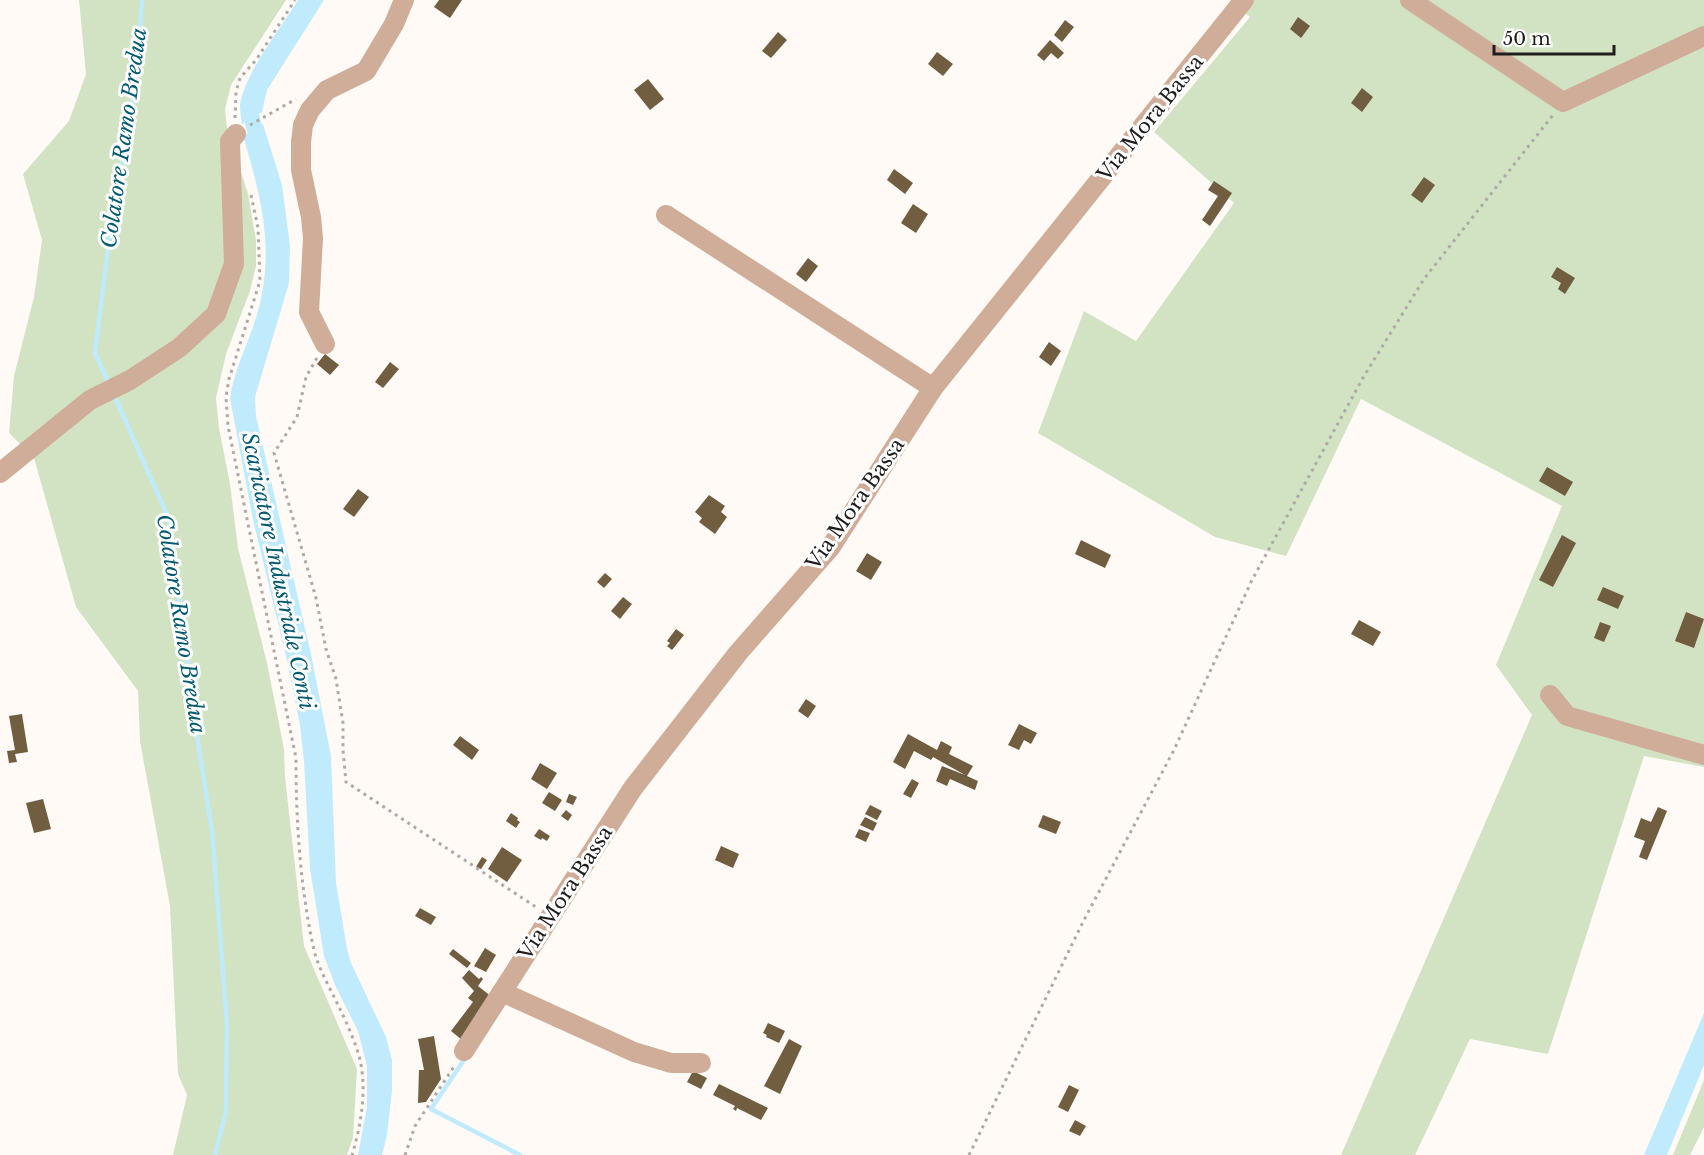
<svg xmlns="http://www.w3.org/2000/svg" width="1704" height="1155" font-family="'Libre Baskerville',serif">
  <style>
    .green { fill: #d2e3c4 }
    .water { fill: #c0ebfc }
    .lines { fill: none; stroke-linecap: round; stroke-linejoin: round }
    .stream { stroke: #c0ebfc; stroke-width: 4.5 }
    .canal { stroke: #c0ebfc; stroke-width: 16 }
    .building { fill: #715e40 }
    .path { stroke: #adaaa7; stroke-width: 3; stroke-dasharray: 3 4.5; stroke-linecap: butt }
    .minor { stroke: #cfad98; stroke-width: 20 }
    .labels { text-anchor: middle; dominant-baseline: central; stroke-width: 6; stroke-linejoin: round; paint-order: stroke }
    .street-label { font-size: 20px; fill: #201e1d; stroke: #fff }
    .water-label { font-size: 21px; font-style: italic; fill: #035a71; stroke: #fff }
  </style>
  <rect width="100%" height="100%" fill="#fffaf6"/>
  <g class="green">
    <path d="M79 0H286L231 85 225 109 227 128 248 194 256 240V266L250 291 226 354 216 398 219 428 230 484 238 548 267 663 284 749 285 777 304 946 357 1069 353 1138 347 1155H173L187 1095 178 1074 170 906 140 741 138 691 76 607 34 458 9 433 14 376 34 297 42 240 23 174 69 121 86 74Z"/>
    <path d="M1230 0H1704V767L1644 756 1548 1054 1470 1039 1415 1155H1341L1532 715 1496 665 1562 506 1361 399 1286 556 1215 537 1038 433 1084 311 1136 341 1234 203 1154 132 1250 17Z"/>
    <path d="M1704 1080V1127L1690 1155H1673Z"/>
  </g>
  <g class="water">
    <path d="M298 0H324L267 90 262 112 242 124C241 118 240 111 240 105 244 74 281 28 298 0Z"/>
    <path d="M263 124 282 185 290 246 289 283 255 397 256 416 311 654 331 756 336 883 347 949 351 963 386 1037 392 1060V1091L387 1135 382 1155H358L367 1107V1066L358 1031 335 985 324 956 310 869 304 761 300 725 286 656 253 520 230 398C234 368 250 341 258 311 275 249 261 196 243 136Z"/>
    <path d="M1704 1013V1065L1667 1155H1644Z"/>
  </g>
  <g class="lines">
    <g class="stream">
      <path d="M109 384 95 353 112 217 136 83 142 0"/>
      <path d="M114 395 169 519 197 736 212 831 227 1023 226 1111 215 1155"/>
      <path d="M466 1057 431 1109 520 1155"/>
    </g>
    <path class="canal" d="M254 98 250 112 261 151"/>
  </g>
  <g class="building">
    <path d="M439 0H462L450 18 434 7Z"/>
    <path d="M1298 17 1310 26 1301 38 1290 29Z"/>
    <path d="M1065 20 1074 27 1062 42 1054 35Z"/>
    <path d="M778 32 787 40 771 58 762 51Z"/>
    <path d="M1050 40 1064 53 1058 59 1051 53 1044 61 1037 55Z"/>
    <path d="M937 52 953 64 943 76 928 64Z"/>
    <path d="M648 79 664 99 650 110 634 90Z"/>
    <path d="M1362 88 1373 97 1362 112 1351 103Z"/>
    <path d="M894 169 913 183 905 194 887 180Z"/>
    <path d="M1424 177 1435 185 1422 203 1411 195Z"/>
    <path d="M1214 181 1232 193 1210 226 1202 220 1218 196 1208 190Z"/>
    <path d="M913 204 928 214 916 233 901 223Z"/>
    <path d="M808 258 818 266 806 282 796 274Z"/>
    <path d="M1557 267 1575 278 1565 294 1558 289 1561 283 1551 277Z"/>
    <path d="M1049 342 1061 351 1051 366 1039 357Z"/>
    <path d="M325 354 339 365 330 375 317 364Z"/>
    <path d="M390 362 399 369 383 388 375 382Z"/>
    <path d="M1547 467 1573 482 1565 496 1539 481Z"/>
    <path d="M358 489 369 497 354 517 343 509Z"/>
    <path d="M709 495 725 506 721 512 727 517 715 534 699 522 702 518 695 512Z"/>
    <path d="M1562 535 1576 543 1553 587 1539 580Z"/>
    <path d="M1081 540 1111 555 1105 568 1075 554Z"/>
    <path d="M867 553 882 562 871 580 856 571Z"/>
    <path d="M605 573 612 579 604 588 597 582Z"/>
    <path d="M1603 587 1624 596 1618 609 1597 600Z"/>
    <path d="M623 597 632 604 620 619 611 611Z"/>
    <path d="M1686 612 1704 619 1694 648 1675 641Z"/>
    <path d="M1359 620 1381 632 1373 646 1351 634Z"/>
    <path d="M1600 622 1611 626 1604 642 1594 638Z"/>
    <path d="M676 629 684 635 672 650 667 646 670 643 667 641Z"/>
    <path d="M806 699 816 706 808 718 798 711Z"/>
    <path d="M22 714 28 752 15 754 17 762 9 763 7 751 15 750 9 716Z"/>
    <path d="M1019 724 1037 733 1031 744 1024 740 1019 750 1008 745Z"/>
    <path d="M908 734 937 750 941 741 952 747 949 754 973 766 967 776 978 781 975 790 950 779 947 786 936 781 942 766 965 775 933 757 931 760 914 751 905 769 893 762Z"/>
    <path d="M460 736 479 750 472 760 453 745Z"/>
    <path d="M540 763 557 773 547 789 531 779Z"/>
    <path d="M912 779 919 783 911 798 903 794Z"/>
    <path d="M549 792 562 800 555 811 542 803Z"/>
    <path d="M569 794 577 797 573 805 566 802Z"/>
    <path d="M43 799 51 829 34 833 26 803Z"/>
    <path d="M870 805 882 811 877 820 865 814Z"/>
    <path d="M1658 807 1667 811 1647 860 1639 857 1645 841 1634 837 1641 818 1651 822Z"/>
    <path d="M566 810 572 815 568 821 561 816Z"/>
    <path d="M511 813 518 818 517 820 520 822 516 828 506 821Z"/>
    <path d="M1043 815 1061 822 1056 834 1038 827Z"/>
    <path d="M865 817 877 823 873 831 860 825Z"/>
    <path d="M539 829 550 836 547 841 542 838 541 840 534 836Z"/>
    <path d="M859 829 870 833 866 842 855 837Z"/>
    <path d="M721 846 739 854 733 868 715 860Z"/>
    <path d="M502 847 522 860 507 882 488 869Z"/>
    <path d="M482 857 487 860 481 869 476 867Z"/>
    <path d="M420 908 436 917 431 925 415 916Z"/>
    <path d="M485 948 496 955 486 972 474 966Z"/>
    <path d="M453 949 471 963 467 968 449 954Z"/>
    <path d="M469 970 479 979 481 977 483 979 478 986 492 997 462 1040 451 1031 473 1002 468 998 474 991 462 978Z"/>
    <path d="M768 1023 785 1031 779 1043 766 1037 767 1035 763 1033Z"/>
    <path d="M434 1036 441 1079 426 1102 418 1103 419 1070H424L418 1039Z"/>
    <path d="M789 1039 802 1046 780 1094 764 1086Z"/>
    <path d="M693 1071 707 1078 701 1089 687 1082Z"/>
    <path d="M719 1084 768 1108 761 1120 737 1108 736 1111 733 1109 735 1106 713 1095Z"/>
    <path d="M1069 1085 1079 1090 1068 1112 1058 1107Z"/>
    <path d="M1075 1120 1086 1126 1080 1136 1069 1131Z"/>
  </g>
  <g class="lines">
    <g class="path">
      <path d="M235 118 236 92 240 78 256 60 295 0"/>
      <path d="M250 125 296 99"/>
      <path d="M251 195 258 228 260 281 229 379 226 397 228 426 296 758C296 822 300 887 314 950 319 970 331 990 340 1009 347 1024 356 1043 360 1060 367 1090 361 1126 352 1155"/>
      <path d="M317 358 306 377 297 417 274 453 316 598 326 649 336 679 343 723V750L346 782 536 907"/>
      <path d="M405 1155 415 1126 455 1065"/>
      <path d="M969 1155 1084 920 1174 750 1252 580 1364 376 1424 279 1553 115"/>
    </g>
    <g class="minor">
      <path d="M1410 0 1563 102 1704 36"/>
      <path d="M666 215 933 388"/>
      <path d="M325 344 309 312 313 238 311 217 301 170V142L303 125 310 110 327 90 366 71 394 24 404 0"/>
      <path d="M0 473 90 400 130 380 179 348 216 314 234 264 230 141 236 134"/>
      <path d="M1550 695 1567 716 1704 755"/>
      <path d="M502 992 634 1052 671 1063H701"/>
      <path d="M464 1051 633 788 738 653 830 548 933 388 1244 0"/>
    </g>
  </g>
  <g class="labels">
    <g class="street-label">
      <text transform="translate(1150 118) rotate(-51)">Via Mora Bassa</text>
      <text transform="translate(855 504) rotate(-55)">Via Mora Bassa</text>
      <text transform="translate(565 893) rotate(-57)">Via Mora Bassa</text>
    </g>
    <g class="water-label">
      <text transform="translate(124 138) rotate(-82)">Colatore Ramo Bredua</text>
      <text transform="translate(278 571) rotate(78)">Scaricatore Industriale Conti</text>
      <text transform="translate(181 624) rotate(81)">Colatore Ramo Bredua</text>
    </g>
  </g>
  <path d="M1494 45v9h120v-9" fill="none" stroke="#201e1d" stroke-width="3"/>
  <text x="1503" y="45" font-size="18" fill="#201e1d" stroke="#ffffff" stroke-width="4.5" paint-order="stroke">50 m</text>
</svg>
